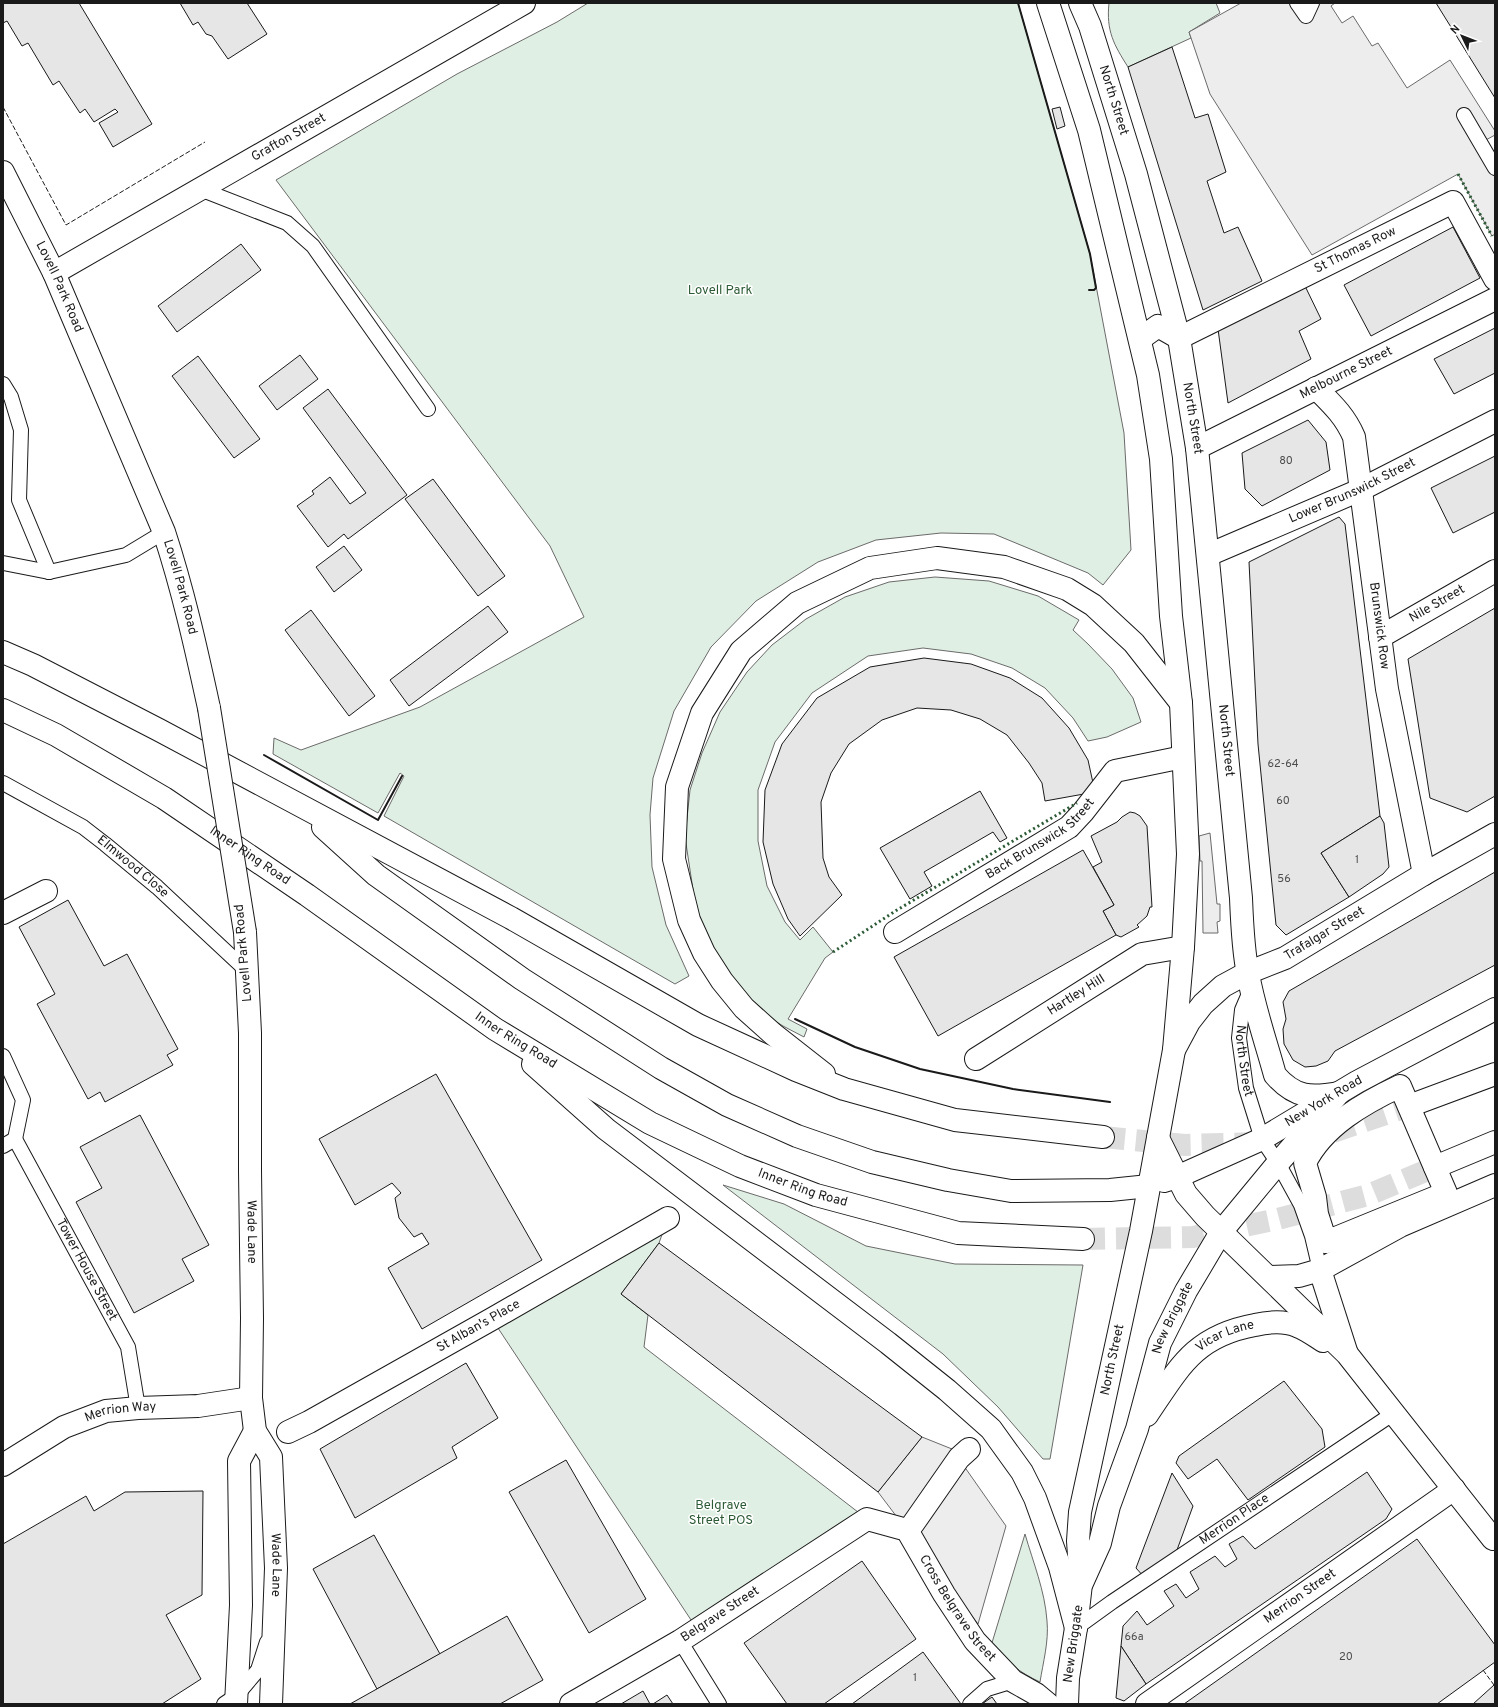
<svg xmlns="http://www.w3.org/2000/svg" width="1498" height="1707" font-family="Overpass,sans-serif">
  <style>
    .green { fill: #e0efe3; stroke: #6a6a6a }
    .parking { fill: #ededed; stroke: #6a6a6a }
    .building { fill: #e6e6e6; stroke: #1a1a1a }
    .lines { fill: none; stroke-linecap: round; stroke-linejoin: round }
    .motorway-tunnel { stroke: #ddd; stroke-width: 22; stroke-dasharray: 22 11; stroke-linecap: butt }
    .service-casing { stroke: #1a1a1a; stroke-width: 16 }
    .pedestrian-casing { stroke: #1a1a1a; stroke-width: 24 }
    .minor-casing { stroke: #1a1a1a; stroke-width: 24 }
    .tertiary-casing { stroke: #1a1a1a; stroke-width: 24 }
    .motorway-casing { stroke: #1a1a1a; stroke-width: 24 }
    .service { stroke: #fff; stroke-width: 14 }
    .pedestrian { stroke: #fff; stroke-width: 22 }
    .minor { stroke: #fff; stroke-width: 22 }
    .tertiary { stroke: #fff; stroke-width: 22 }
    .motorway { stroke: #fff; stroke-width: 22 }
    .tertiary-bridge-casing { stroke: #1a1a1a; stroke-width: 24; stroke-linecap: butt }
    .tertiary-bridge { stroke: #fff; stroke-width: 22 }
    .hedge { stroke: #2b5a34; stroke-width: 3; stroke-dasharray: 2 3; stroke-linecap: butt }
    .fence { stroke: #1a1a1a; stroke-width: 1; stroke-dasharray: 5 2; stroke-linecap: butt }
    .wall { stroke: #1a1a1a; stroke-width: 2 }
    .labels { text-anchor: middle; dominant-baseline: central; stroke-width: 3; stroke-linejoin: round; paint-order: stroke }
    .number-label { font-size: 11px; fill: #4d4d4d }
    .street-label { font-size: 13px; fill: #1a1a1a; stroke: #fff }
    .park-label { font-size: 13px; fill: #2b5a34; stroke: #fff }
  </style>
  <rect width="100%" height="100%" fill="#fff"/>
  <g class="green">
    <path d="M588 3H1018L1090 254 1124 433 1131 550 1103 585 1088 573 994 534 941 533 876 540 818 562 756 601 711 647 674 711 653 778 650 815 652 867 666 925 689 976 675 984 384 816 404 776 400 773 378 813 273 754 274 738 301 750 420 707 584 617 550 546 276 180 457 74 557 22Z"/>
    <path d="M1109 3H1216L1220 13 1189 32 1191 38 1128 67C1114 45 1106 31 1109 3Z"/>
    <path d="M935 577 989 581 1038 596 1079 620 1073 630 1088 644 1112 669 1133 698 1141 722 1107 737 1088 741 1073 718 1045 688 1012 668 971 654 923 648 868 656 812 693 775 742 758 790V841L767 886 785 922 800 940 813 927 833 952 825 958 788 1019 807 1029 804 1037 783 1026 750 1005 711 952 697 916 685 837 690 790 702 753 720 712 747 672 772 645 806 619 845 597 889 582Z"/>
    <path d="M723 1185 784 1204 866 1246 955 1264 1083 1265 1050 1459H1043L998 1407 943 1354Z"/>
    <path d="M668 1218 659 1243 621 1294 648 1315 644 1347 867 1519 697 1629 492 1319Z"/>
    <path d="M1025 1534C1033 1562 1045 1591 1047 1621 1049 1641 1043 1663 1040 1682 1020 1673 1006 1661 991 1646Z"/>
  </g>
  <g class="parking">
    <path d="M1241 3H1335L1331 6 1342 23 1353 16 1372 46 1378 43 1407 88 1450 60 1495 131V135L1484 141 1495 159V234L1492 236 1458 174 1312 255 1210 94 1189 32Z"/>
    <path d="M1210 833 1217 904H1220V921L1217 922 1218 933H1203L1202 861H1200L1199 836Z"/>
    <path d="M922 1437 952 1449 1006 1526 978 1624 878 1492Z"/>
  </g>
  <g class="building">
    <path d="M3 3H79L152 124 113 147 99 123 118 112 115 109 94 122 85 109 80 113 59 81 53 85 28 43 22 46 7 21 3 23Z"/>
    <path d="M180 3H247L267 34 228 59 212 36 206 34 198 22 193 25Z"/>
    <path d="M1436 3H1495V98Z"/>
    <path d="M1172 47 1195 118 1208 114 1226 172 1207 181 1224 233 1238 227 1262 281 1203 310 1128 67Z"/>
    <path d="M1060 107 1065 126 1057 129 1052 109Z"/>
    <path d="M1453 227 1480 278 1371 336 1344 285Z"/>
    <path d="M241 244 261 270 177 332 158 306Z"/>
    <path d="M1305 286 1321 319 1299 331 1311 359 1228 403 1218 329Z"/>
    <path d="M1495 328V373L1454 394 1434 359Z"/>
    <path d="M300 355 318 379 277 410 259 386Z"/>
    <path d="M198 356 260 439 234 458 172 376Z"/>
    <path d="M328 389 407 495 348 539 344 534 328 547 297 506 314 494 312 491 330 477 350 504 366 493 303 408Z"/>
    <path d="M1308 420 1326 442 1330 470 1262 506 1245 489 1242 453Z"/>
    <path d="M1495 456V512L1453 533 1431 488Z"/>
    <path d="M433 479 505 576 478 596 405 499Z"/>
    <path d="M1339 517 1345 524 1380 816 1321 853 1349 897 1286 935 1276 925 1258 744 1249 562Z"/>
    <path d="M344 546 362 570 334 592 316 567Z"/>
    <path d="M488 606 508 632 409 706 390 680Z"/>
    <path d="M1495 608V796L1467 812 1430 798 1408 659Z"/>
    <path d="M311 610 375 696 349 716 285 630Z"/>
    <path d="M924 658 971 664 1010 678 1042 698 1069 728 1088 760 1095 792 1045 801 1042 783 1029 763 1007 735 980 719 951 710 917 708 882 720 849 744 831 773 821 802 823 858 829 877 842 895 800 936 788 919 773 884 763 842 765 790 782 744 817 698 870 667Z"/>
    <path d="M980 791 1007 838 1000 842 993 832 924 872 932 886 910 899 880 848Z"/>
    <path d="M1130 812 1135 813 1140 816 1147 826 1152 907H1150L1147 916 1137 925 1139 927 1121 937 1116 935 1103 911 1114 905 1093 867 1102 862 1091 836 1117 822 1122 817Z"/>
    <path d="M1380 816 1384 823 1389 867 1383 874 1349 897 1321 853Z"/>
    <path d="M1083 850 1114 905 1103 911 1116 935 938 1036 894 957Z"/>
    <path d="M1495 872V965L1335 1051 1328 1061 1316 1066 1305 1067 1293 1060 1284 1044 1283 1029 1286 1019 1283 1002 1289 991Z"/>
    <path d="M68 900 104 966 127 954 178 1049 167 1055 173 1065 105 1102 100 1092 88 1099 37 1004 55 994 19 927Z"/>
    <path d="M436 1074 542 1260 422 1329 388 1268 429 1244 422 1233 414 1237 399 1218 395 1198 401 1193 392 1183 355 1205 319 1139Z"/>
    <path d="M140 1115 209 1245 182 1259 194 1281 134 1313 76 1202 102 1188 80 1147Z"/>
    <path d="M659 1243 922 1437 878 1492 621 1294Z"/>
    <path d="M466 1363 498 1418 452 1447 457 1458 355 1518 320 1449Z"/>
    <path d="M1284 1381 1322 1429 1325 1447 1248 1500 1217 1459 1188 1479 1176 1463 1179 1456Z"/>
    <path d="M566 1460 646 1599 589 1633 509 1492Z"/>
    <path d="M1367 1472 1392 1509 1386 1519 1146 1684 1121 1646 1123 1626 1137 1611 1147 1625 1174 1606 1164 1591 1176 1584 1186 1598 1199 1589 1190 1572 1215 1556 1225 1567 1237 1559 1229 1544 1243 1536 1255 1549Z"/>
    <path d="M1172 1473 1193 1506 1177 1550 1144 1577 1136 1568Z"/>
    <path d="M203 1491 202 1595 166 1615 201 1679 162 1704H3V1544L86 1496 94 1511 125 1492Z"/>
    <path d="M374 1535 440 1654 377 1689 313 1569Z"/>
    <path d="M1417 1539 1495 1645V1662L1437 1704H1184Z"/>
    <path d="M862 1561 916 1639 824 1704H787L744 1643Z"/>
    <path d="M507 1616 543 1680 500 1704H350Z"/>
    <path d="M1121 1646 1146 1684 1124 1701 1116 1698Z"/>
    <path d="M923 1652 961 1704H852Z"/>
    <path d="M1495 1684V1704H1473L1494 1685Z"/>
    <path d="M643 1691 650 1704H621Z"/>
    <path d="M667 1695 673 1704H653Z"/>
    <path d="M992 1697 997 1704H982Z"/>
  </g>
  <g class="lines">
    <g class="motorway-tunnel">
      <path d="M1103 1137 1185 1145 1257 1143 1330 1133 1409 1106"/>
      <path d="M1083 1239 1193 1237 1278 1219 1368 1195 1435 1167"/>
    </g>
    <defs>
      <g id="service">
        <path d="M1297 3 1306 16 1312 3"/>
        <path d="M1464 115 1495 168"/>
        <path d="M200 189 287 223 313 246 428 409"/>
        <path d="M3 384 11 397 21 430 19 500 49 572"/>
        <path d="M3 563 49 572 126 555 164 532"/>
        <path id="s1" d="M3 783 83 827 105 844 157 887 247 971"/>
        <path id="s2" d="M1251 989 1242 1010 1239 1038 1246 1088 1262 1139 1278 1163 1301 1205 1312 1236 1320 1270"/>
        <path d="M3 1056 23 1100 15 1139"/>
        <path id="s3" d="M15 1139 128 1347 138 1408"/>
        <path d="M3 1146 15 1139"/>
        <path id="s4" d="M1076 1628 1112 1602 1394 1413"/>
        <path d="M680 1641 719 1704"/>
        <path d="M224 1704 236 1696 258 1670 267 1642"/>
        <path d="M970 1704 987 1689 1013 1681"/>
      </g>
      <g id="pedestrian">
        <path d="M3 913 46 891"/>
        <path d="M1400 1086 1446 1193 1326 1242 1317 1214 1315 1197 1305 1163C1323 1126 1364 1103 1400 1086Z"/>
        <path id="s5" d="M288 1432 309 1422 492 1319 668 1218"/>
        <path d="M913 1524 959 1458 969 1449"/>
        <path id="s6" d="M1147 1704 1454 1489"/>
      </g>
      <g id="minor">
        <path id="s7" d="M54 273 524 3"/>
        <path id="s8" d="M1179 338 1453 202 1495 279"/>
        <path id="s9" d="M1316 388C1332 404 1345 416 1354 437L1387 689 1424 874"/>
        <path id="s10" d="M1197 448 1495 299"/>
        <path id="s11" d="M1208 555 1360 490 1495 421"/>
        <path id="s12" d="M1380 637 1495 571"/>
        <path id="s13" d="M895 932 1069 827 1083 812 1115 771 1183 757"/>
        <path id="s14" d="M1174 1050 1189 1022 1203 1004 1223 986 1247 973 1285 958 1424 874 1495 834"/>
        <path id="s15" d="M976 1059 1142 954 1183 947"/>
        <path id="s16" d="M3 1465 64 1427 106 1411 138 1408 198 1406 251 1398"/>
        <path id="s17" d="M571 1704 680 1641 867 1519 907 1530 944 1594 975 1641 1013 1681 1036 1694 1048 1704"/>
      </g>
      <g id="tertiary">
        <path d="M1048 3 1089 130 1148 375 1161 459 1171 616 1181 703 1188 854 1183 947 1174 1050 1141 1231 1080 1512 1078 1541 1081 1584 1076 1628 1068 1678 1067 1704"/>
        <path id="s18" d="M1080 3 1090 26 1136 174 1179 338 1197 448 1241 898C1242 923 1243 950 1248 974 1254 1008 1266 1042 1275 1075 1295 1098 1311 1098 1339 1093"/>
        <path id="s19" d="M3 172 54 273 164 532C183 590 196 648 209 708"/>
        <path d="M1140 339 1158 326 1179 338"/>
        <path id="s20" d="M245 932 250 1033V1171L252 1318 251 1398 255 1431 271 1457 276 1568 271 1704"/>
        <path d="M1158 1138 1186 1194 1205 1216 1347 1354 1493 1539 1495 1538"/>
        <path id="s21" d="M1164 1181 1177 1177 1262 1139 1357 1082 1495 1009"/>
        <path d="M1269 1277 1299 1276 1320 1270 1346 1351"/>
        <path id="s22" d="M1147 1415C1179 1368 1194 1336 1255 1325 1268 1322 1283 1320 1297 1326 1306 1329 1315 1336 1323 1341"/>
        <path id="s23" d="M1082 1583 1100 1543 1109 1506 1137 1429 1160 1343 1186 1291 1221 1232 1278 1163 1339 1093"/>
        <path d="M236 1704 241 1605 239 1461 255 1431"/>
      </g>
      <g id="motorway">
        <path d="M3 652 33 665 159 730 511 918 698 1025 796 1070 844 1089 955 1120 1103 1137"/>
        <path id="s24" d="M3 710 56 735 164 798 307 895 495 1029 650 1123 740 1166 816 1195 958 1233 1083 1239"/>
        <path d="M323 827 376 875 522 979 661 1068 727 1105 797 1136 872 1162 948 1180 1011 1191 1110 1190 1149 1186"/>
        <path d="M533 1064 606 1129 888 1343 947 1390 991 1429 1022 1472 1035 1498 1060 1567 1076 1628"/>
        <path d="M824 1074 773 1034 744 1008 722 981 704 953 689 920 674 859 677 787 702 713 741 651 797 603 870 568 937 558 1004 567 1067 589 1093 605 1134 643 1181 703"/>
        <path d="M1409 1106 1495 1074"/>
        <path d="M1435 1167 1495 1142"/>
        <path d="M1320 1270 1400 1226 1495 1185"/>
      </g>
    </defs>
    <use href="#service" class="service-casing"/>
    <use href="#pedestrian" class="pedestrian-casing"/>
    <use href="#minor" class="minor-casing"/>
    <use href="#tertiary" class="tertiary-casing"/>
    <use href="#motorway" class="motorway-casing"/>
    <use href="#service" class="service"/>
    <use href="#pedestrian" class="pedestrian"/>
    <use href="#minor" class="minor"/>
    <use href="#tertiary" class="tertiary"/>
    <use href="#motorway" class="motorway"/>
    <defs>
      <path id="tertiary-bridge" d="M209 708 245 932"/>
    </defs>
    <use href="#tertiary-bridge" class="tertiary-bridge-casing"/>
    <use href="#tertiary-bridge" class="tertiary-bridge"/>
    <g class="hedge">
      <path d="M1458 174 1492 236"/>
      <path d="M833 952 897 910 1077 803"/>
    </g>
    <g class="fence">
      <path d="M3 107 66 225 205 142"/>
      <path d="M1483 1670 1494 1685"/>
    </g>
    <g class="wall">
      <path d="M1018 3 1090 254 1096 288 1094 290H1089"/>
      <path d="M264 755 378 820 402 776"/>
      <path d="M795 1019 855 1047 920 1069 1013 1089 1110 1102"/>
    </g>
  </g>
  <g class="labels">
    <g class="number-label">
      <text x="1286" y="461">80</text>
      <text x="1283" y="764">62-64</text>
      <text x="1283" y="801">60</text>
      <text x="1357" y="860">1</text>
      <text x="1284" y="879">56</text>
      <text x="1134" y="1637">66a</text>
      <text x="1346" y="1657">20</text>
      <text x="915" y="1678">1</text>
    </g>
    <g class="street-label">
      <text stroke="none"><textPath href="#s18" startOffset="103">North Street</textPath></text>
      <text stroke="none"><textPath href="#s7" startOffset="271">Grafton Street</textPath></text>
      <text stroke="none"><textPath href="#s8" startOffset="197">St Thomas Row</textPath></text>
      <text stroke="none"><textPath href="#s19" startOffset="128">Lovell Park Road</textPath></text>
      <text stroke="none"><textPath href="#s10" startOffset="167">Melbourne Street</textPath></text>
      <text stroke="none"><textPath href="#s18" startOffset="431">North Street</textPath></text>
      <text stroke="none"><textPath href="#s11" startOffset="158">Lower Brunswick Street</textPath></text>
      <text stroke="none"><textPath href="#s19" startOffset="452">Lovell Park Road</textPath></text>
      <text stroke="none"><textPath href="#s12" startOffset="66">Nile Street</textPath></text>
      <text stroke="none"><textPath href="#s9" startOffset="253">Brunswick Row</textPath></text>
      <text stroke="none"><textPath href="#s18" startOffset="755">North Street</textPath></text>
      <text stroke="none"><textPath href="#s13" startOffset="173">Back Brunswick Street</textPath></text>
      <text stroke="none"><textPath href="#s24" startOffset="287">Inner Ring Road</textPath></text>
      <text stroke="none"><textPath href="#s1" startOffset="155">Elmwood Close</textPath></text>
      <text stroke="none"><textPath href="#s14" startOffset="196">Trafalgar Street</textPath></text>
      <text transform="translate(244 953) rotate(-95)">Lovell Park Road</text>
      <text stroke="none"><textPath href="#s15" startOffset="119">Hartley Hill</textPath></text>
      <text stroke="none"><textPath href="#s24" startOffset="611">Inner Ring Road</textPath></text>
      <text stroke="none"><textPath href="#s2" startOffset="74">North Street</textPath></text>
      <text stroke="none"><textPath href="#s21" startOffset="179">New York Road</textPath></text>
      <text stroke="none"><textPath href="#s24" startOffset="935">Inner Ring Road</textPath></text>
      <text stroke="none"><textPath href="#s20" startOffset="300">Wade Lane</textPath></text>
      <text stroke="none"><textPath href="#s3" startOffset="149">Tower House Street</textPath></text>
      <text stroke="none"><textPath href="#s23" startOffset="281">New Briggate</textPath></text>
      <text stroke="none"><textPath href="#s5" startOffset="218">St Alban's Place</textPath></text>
      <text stroke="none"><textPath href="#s22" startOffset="114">Vicar Lane</textPath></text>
      <text transform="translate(1113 1360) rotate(-78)">North Street</text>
      <text stroke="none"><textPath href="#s16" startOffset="131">Merrion Way</textPath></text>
      <text stroke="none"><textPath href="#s4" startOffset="192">Merrion Place</textPath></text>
      <text stroke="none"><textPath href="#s20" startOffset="638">Wade Lane</textPath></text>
      <text stroke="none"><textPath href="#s6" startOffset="187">Merrion Street</textPath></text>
      <text stroke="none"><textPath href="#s17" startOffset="484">Cross Belgrave Street</textPath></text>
      <text stroke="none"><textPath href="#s17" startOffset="174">Belgrave Street</textPath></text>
      <text transform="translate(1074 1644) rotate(-82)">New Briggate</text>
    </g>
    <g class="park-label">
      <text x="720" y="291">Lovell Park</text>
      <text x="721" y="1506">Belgrave<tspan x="721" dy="15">Street POS</tspan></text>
    </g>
  </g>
  <rect width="1498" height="1707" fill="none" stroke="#1a1a1a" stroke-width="8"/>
  <g transform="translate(1462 36) rotate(313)" stroke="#ffffff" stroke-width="3" paint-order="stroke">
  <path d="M0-3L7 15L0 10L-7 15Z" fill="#1a1a1a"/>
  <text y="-6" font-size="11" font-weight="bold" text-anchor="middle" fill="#1a1a1a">N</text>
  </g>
</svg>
